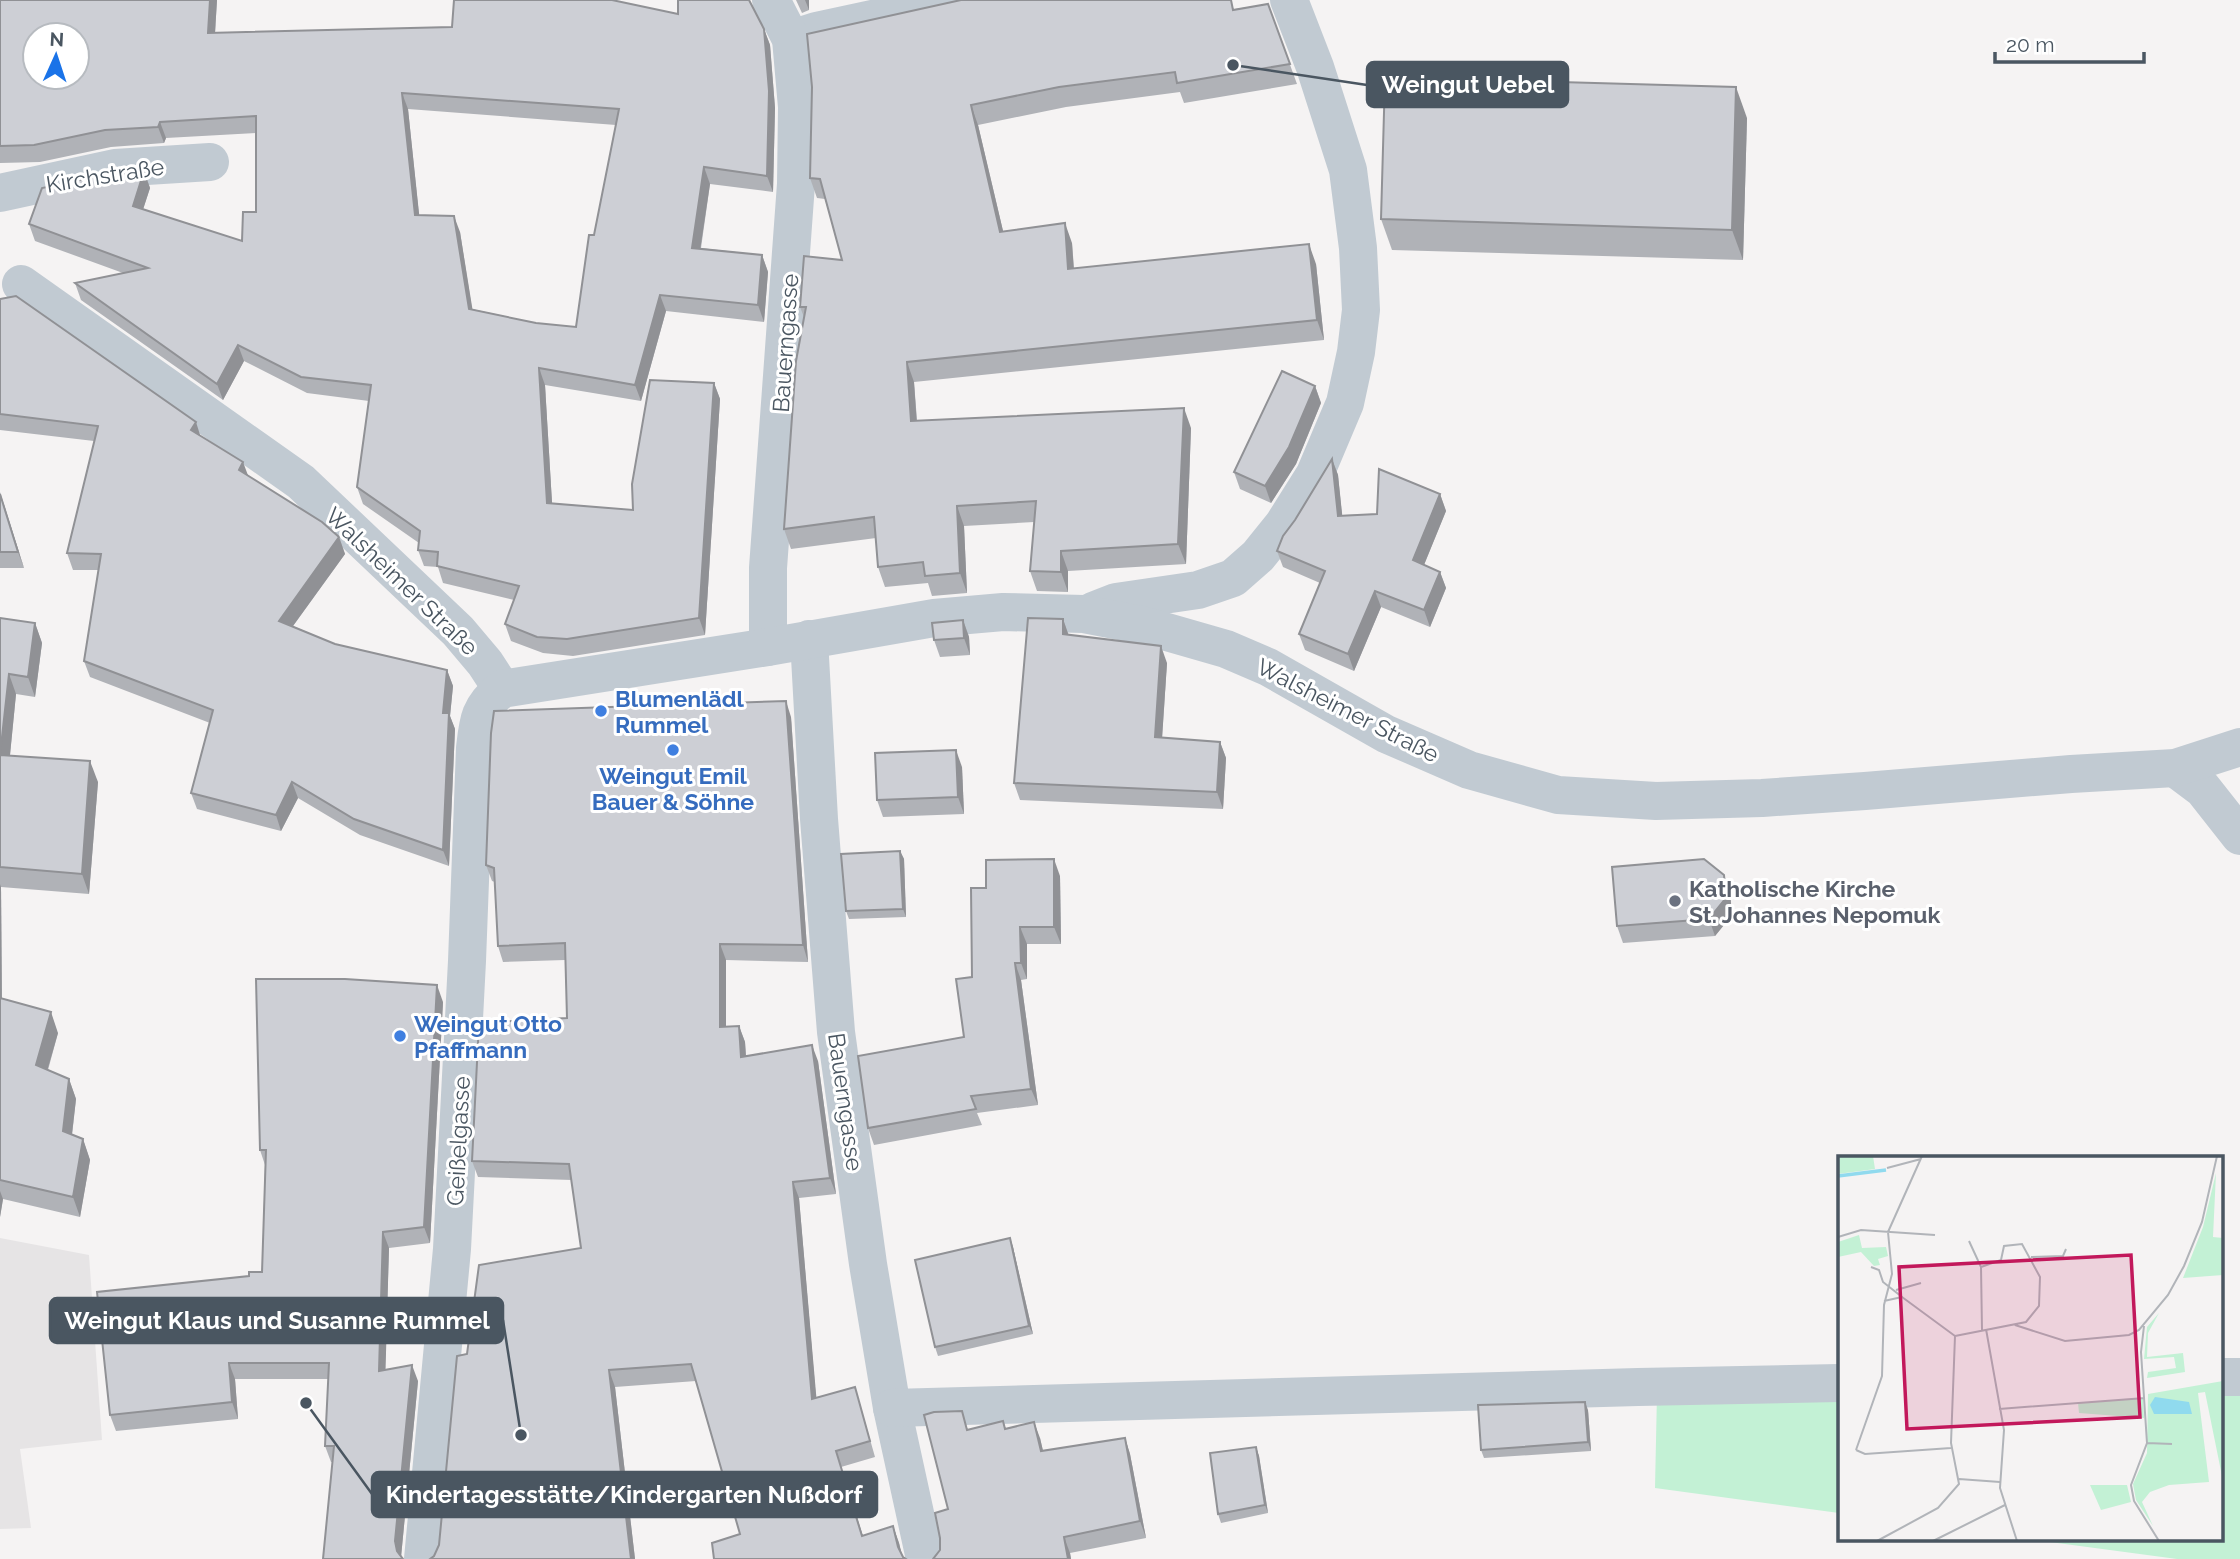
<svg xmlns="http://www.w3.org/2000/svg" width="2240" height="1559" font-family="Raleway,sans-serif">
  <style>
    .education { fill: #e6e4e5 }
    .green { fill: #c3f1d5 }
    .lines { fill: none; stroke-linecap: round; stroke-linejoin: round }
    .minor { stroke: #c1cad2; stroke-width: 38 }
    .wall { fill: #b0b2b7; fill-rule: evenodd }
    .shaded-wall { fill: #909195 }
    .building { fill: #cdcfd5; stroke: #909195; stroke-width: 2; fill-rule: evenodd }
    .shop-dot { fill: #3f7fe0; stroke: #fff; stroke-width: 2.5 }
    .worship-dot { fill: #6b7280; stroke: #fff; stroke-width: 2.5 }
    .labels { text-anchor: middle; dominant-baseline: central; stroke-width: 6; stroke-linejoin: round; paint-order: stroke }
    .street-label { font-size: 23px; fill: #4a5661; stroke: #fff }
    .shop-label { font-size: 23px; font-weight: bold; fill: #366cbe; stroke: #fff; text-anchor: start }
    .worship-label { font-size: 23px; font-weight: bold; fill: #5b616d; stroke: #fff; text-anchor: start }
    .inset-river { fill: none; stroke: #90daee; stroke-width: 3.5 }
    .inset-road { fill: none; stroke: #b1b4b9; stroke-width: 2 }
    .view { fill: #c2185b; fill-opacity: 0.15; stroke: #c2185b; stroke-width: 3.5 }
    .inset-edge { fill: none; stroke: #4a5661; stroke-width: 3.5 }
    .leader { fill: none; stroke: #4a5661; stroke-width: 2.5 }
    .callout-dot { fill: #4a5661; stroke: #fff; stroke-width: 2.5 }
    .callout { fill: #4a5661; stroke: #4a5661; stroke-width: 2.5 }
    .callout-label { font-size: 24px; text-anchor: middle; font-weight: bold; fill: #fff }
  </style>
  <rect width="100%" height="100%" fill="#f5f3f3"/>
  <path class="education" d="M0 1238 89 1255 102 1440 20 1449 31 1528 0 1529Z"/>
  <g class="green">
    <path d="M2221 1385H2240V1559H2177L2035 1540H2221Z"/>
    <path d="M1839 1390V1513L1655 1488 1657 1393Z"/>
  </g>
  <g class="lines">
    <g class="minor">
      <path d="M791 39 816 31 961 0"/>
      <path d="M0 193 115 168 210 162"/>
      <path d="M21 284 301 482 458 631 485 663 502 689"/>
      <path d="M1093 611 1116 602 1198 590 1233 578 1258 556 1283 525 1315 474 1345 403 1356 352 1361 310 1358 248 1348 170 1315 67 1289 0"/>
      <path d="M809 639 819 819 836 1032 868 1264 892 1408 925 1559"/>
      <path d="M768 647V568L796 184 797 107 791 39 771 0"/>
      <path d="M2175 768 2203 789 2240 836"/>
      <path d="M2221 1377H2240"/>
      <path d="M892 1408 1638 1387 1839 1383"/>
      <path d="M423 1559 452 1249 467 961 475 748C478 721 479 707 502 689L768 647 934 618 1003 612 1084 614 1146 626 1226 649 1268 667 1386 734 1469 770 1558 795 1656 801 1762 798 1865 791 2071 774 2175 768 2240 747"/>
    </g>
  </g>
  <g class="wall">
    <path d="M0 0H217L215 33 452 27 678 14 750 2 764 29 770 45 775 108 773 192 710 184 701 248 762 255 768 272 764 322 666 311 641 401 545 385 552 503 633 510 714 383 720 399 705 635 573 656 543 653 511 641 505 624 514 600 443 583 438 567 424 566 418 550 419 543 363 504 357 487 369 401 307 393 244 361 223 400 81 300 75 283 123 273 35 241 29 224 144 171 150 188 143 209 242 241 256 212V133L166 138 164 143 111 147 40 162 0 163ZM408 109 616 125 576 327 536 323 472 309 460 232 419 215Z"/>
    <path d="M796 0H809V10L802 13Z"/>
    <path d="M958 1 1235 9 1268 4 1297 84 1184 103 1180 92 1066 107 978 125 1003 231 1072 243 1074 268 1316 264 1324 340 914 382 917 420 1191 428 1186 564 1068 571V592L1037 591 1030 571 1034 522 964 526 967 593 932 596 928 583 885 587 878 567 876 538 791 549 784 529 804 317 800 307 842 260 825 199 817 198 810 178Z"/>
    <path d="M1747 118 1743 260 1392 250 1381 219Z"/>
    <path d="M0 299 200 436 248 476 339 537 345 554 293 626 335 644 447 670 453 686 450 716 455 729 449 866 360 835 298 798 281 831 197 809 191 793 210 723 90 677 84 661 99 570H73L67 553 94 441 0 430Z"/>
    <path d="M1315 386 1321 403 1296 464 1271 503 1240 489 1234 472Z"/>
    <path d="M1332 459 1338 475 1342 515 1377 514 1440 494 1446 511 1424 565 1440 572 1446 588 1430 627 1381 607 1354 671 1305 650 1299 634 1320 583 1283 567 1277 551Z"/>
    <path d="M0 492 24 568H0Z"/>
    <path d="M0 618 35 623 42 643 35 697 16 694 10 755 98 782 89 894 1 887 2 999 58 1033 48 1070 69 1079 76 1099 72 1135 83 1139 90 1160 80 1217 3 1199 0 1217Z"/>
    <path d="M1063 619 1068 634 1167 663 1162 738 1220 742 1226 758 1223 809 1020 800 1014 783Z"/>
    <path d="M963 620 969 637 970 655 940 657 934 640Z"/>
    <path d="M791 717 808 962 726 960V1026H739L745 1042 746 1056 818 1061 836 1194 799 1198 816 1398 860 1404 875 1457 841 1467 863 1536 893 1526 899 1543 902 1556 740 1534 696 1381 615 1387 635 1559H430L434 1556 439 1545 467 1354 581 1248 572 1180 478 1177 472 1161 567 1018 565 960 503 962 498 946 495 882 492 881 486 865Z"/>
    <path d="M962 767 964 814 883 817 877 800Z"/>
    <path d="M900 851 904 859 906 917 849 919 846 911Z"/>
    <path d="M1060 876 1061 944H1027V979L1021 980 1038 1105 977 1113 982 1125 874 1145 868 1128 964 1037 972 977Z"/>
    <path d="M1730 892 1732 915 1715 936 1623 943 1617 926Z"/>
    <path d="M443 1002 430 1243 389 1248 385 1370 418 1381 401 1557 332 1462H331L325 1446 329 1379H235L238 1419 116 1431 110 1415 249 1276 262 1272 265 1165 260 1150Z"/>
    <path d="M1010 1238 1013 1247 1033 1334 938 1356 935 1347Z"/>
    <path d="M1588 1410 1591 1451 1484 1458 1481 1450Z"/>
    <path d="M1006 1429 1040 1438 1043 1451 1125 1438 1130 1454 1146 1538 1070 1553 1071 1559H933L940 1550 948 1509 968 1430Z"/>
    <path d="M1256 1447 1259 1456 1268 1513 1221 1523 1218 1514Z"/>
  </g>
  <g class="shaded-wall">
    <path d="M210 0H217L214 49 208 33Z"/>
    <path d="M805 0H809V10Z"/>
    <path d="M764 29 770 45 775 108 773 192 767 176Z"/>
    <path d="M1736 87 1747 118 1743 260 1732 230Z"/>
    <path d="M402 93 408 109 421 232 415 215Z"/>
    <path d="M971 105 978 125 1008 252 1000 232Z"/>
    <path d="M160 122 166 138 164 143 158 127Z"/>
    <path d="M704 167 710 184 698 264 692 248Z"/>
    <path d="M144 171 150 188 139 222 133 206Z"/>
    <path d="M454 216 460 232 475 325 469 309Z"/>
    <path d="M1065 223 1072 243 1075 289 1068 269Z"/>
    <path d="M1309 244 1316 264 1324 340 1317 320Z"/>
    <path d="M762 255 768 272 764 322 758 305Z"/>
    <path d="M660 295 666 311 641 401 635 385Z"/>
    <path d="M238 345 244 361 223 400 217 384Z"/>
    <path d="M907 362 914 382 918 441 911 421Z"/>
    <path d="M539 368 545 385 553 519 547 503Z"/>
    <path d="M714 383 720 399 705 635 699 618Z"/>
    <path d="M1315 386 1321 403 1296 464 1271 503 1265 486Z"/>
    <path d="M1184 408 1191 428 1186 564 1178 544Z"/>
    <path d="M196 422 201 438 191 430Z"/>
    <path d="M1332 459 1338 475 1344 532 1338 516Z"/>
    <path d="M243 462 249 478 239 470Z"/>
    <path d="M0 492 24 568 18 552Z"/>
    <path d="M1440 494 1446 511 1419 577 1413 560Z"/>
    <path d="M957 506 964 526 967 593 960 573Z"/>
    <path d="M339 537 345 554 285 637 279 621Z"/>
    <path d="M1061 551 1068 571V592L1061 572Z"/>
    <path d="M1440 572 1446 588 1430 627 1424 610Z"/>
    <path d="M1375 591 1381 607 1354 671 1348 654Z"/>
    <path d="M1063 619 1069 636 1063 634Z"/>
    <path d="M963 620 969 637 970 655 964 638Z"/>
    <path d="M35 623 42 643 35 697 28 677Z"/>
    <path d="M1161 646 1167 663 1161 754 1155 737Z"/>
    <path d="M447 670 453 686 450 716 455 729 449 866 443 850V713Z"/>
    <path d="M9 674 16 694 8 775 0 755Z"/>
    <path d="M786 701 791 717 808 962 803 945Z"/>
    <path d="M1220 742 1226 758 1223 809 1217 792Z"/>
    <path d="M956 750 962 767 964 814 958 797Z"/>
    <path d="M90 761 98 782 89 894 82 874Z"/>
    <path d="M292 782 298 798 281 831 276 815Z"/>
    <path d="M900 851 904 859 906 917 903 909Z"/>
    <path d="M1054 859 1060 876 1061 944 1054 927Z"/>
    <path d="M1724 875 1730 892 1732 915 1715 936 1709 919Z"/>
    <path d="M0 884 1 887 2 1017 0 1010Z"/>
    <path d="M1020 927 1027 944V979L1021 963Z"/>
    <path d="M720 944 726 960V1043L720 1027Z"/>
    <path d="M1015 963 1021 980 1038 1105 1031 1089Z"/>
    <path d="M437 985 443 1002 430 1243 424 1227Z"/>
    <path d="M51 1012 58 1033 43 1085 36 1065Z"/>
    <path d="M739 1026 745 1042 747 1073 741 1057Z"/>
    <path d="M812 1045 818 1061 836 1194 830 1178Z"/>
    <path d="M69 1079 76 1099 70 1151 63 1131Z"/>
    <path d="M83 1139 90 1160 80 1217 73 1197Z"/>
    <path d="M793 1182 799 1198 818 1416 812 1399Z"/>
    <path d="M0 1191 3 1199 0 1217Z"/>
    <path d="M383 1232 389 1248 385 1388 379 1371Z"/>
    <path d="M1010 1238 1013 1247 1033 1334 1029 1326Z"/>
    <path d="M229 1363 235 1379 238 1419 232 1402Z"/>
    <path d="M412 1365 418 1381 401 1557 397 1551 395 1541Z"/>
    <path d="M609 1370 615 1387 635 1559H631Z"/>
    <path d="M1585 1402 1588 1410 1591 1451 1588 1442Z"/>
    <path d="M1034 1422 1040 1438 1047 1468 1041 1451Z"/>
    <path d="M1125 1438 1130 1454 1146 1538 1140 1521Z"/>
    <path d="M1256 1447 1259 1456 1268 1513 1265 1505Z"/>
    <path d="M836 1451 841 1467 868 1553 862 1536Z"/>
    <path d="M893 1526 899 1543 903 1559 898 1547Z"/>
    <path d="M1064 1537 1070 1553 1071 1559H1068Z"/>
  </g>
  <g class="building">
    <path d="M0 0H210L208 33 452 27 454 0H612L678 14V0H749L764 29 769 91 767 176 704 167 692 248 762 255 758 305 660 295 635 385 539 368 547 503 633 510 632 484 650 380 714 383 699 618 567 639 537 637 505 624 519 586 437 566 438 552 418 550 420 531 357 487 371 385 301 377 238 345 217 384 75 283 148 268 29 224 42 188 112 173 144 171 133 206 242 241 243 212H256V116L160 122 158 127 105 130 34 145 0 146ZM35 35H77V77H35ZM402 93 619 109 594 235H589L576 327 536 323 469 309 454 216 415 215Z"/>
    <path d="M961 0H1231L1233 10 1268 4 1290 64 1177 83 1175 72 1059 87 971 105 1000 232 1065 223 1068 269 1309 244 1317 320 907 362 911 421 1184 408 1178 544 1061 551V572L1030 571 1036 501 957 506 960 573 925 576 923 562 878 567 874 517 784 529 796 361 806 307H800L804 256 842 260 820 179 810 178 812 87 807 34Z"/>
    <path d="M1385 77 1736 87 1732 230 1381 219Z"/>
    <path d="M16 296 196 422 191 430 243 462 239 470 322 522 339 537 279 621 335 644 447 670 443 713H449L443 850 354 819 292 782 276 815 191 793 213 710 84 661 101 554 67 553 98 426 0 414V299Z"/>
    <path d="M1282 371 1315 386 1289 447 1265 486 1234 472Z"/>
    <path d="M1332 459 1338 516 1377 514 1379 469 1440 494 1413 560 1440 572 1424 610 1375 591 1348 654 1299 634 1325 571 1277 551 1283 536 1295 520Z"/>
    <path d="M0 494 18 552H0Z"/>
    <path d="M0 618 35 623 28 677 9 674 0 755 90 761 82 874 0 867Z"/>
    <path d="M1028 618 1063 619V634L1161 646 1155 737 1220 742 1217 792 1014 783Z"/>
    <path d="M963 620 964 638 934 640 932 623Z"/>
    <path d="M786 701 803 945 720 944V1027L739 1026 741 1057 812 1045 830 1178 793 1182 812 1399 855 1387 870 1441 836 1451 862 1536 893 1526 898 1547 903 1557 906 1559H714L712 1543 740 1534 691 1364 609 1370 631 1559H430L434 1556 439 1545 457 1356 467 1354 479 1265 581 1248 569 1164 472 1161 479 1023 567 1018 565 943 498 946 494 868 486 865 491 733 494 711Z"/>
    <path d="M956 750 958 797 877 800 875 753Z"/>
    <path d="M900 851 903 909 846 911 841 854Z"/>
    <path d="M1054 859V927H1020L1021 963H1015L1031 1089 971 1096 976 1109 868 1128 858 1056 964 1037 956 979 972 977 971 888H986V860Z"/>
    <path d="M1704 859 1724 875 1726 898 1709 919 1617 926 1612 867Z"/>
    <path d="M256 979H345L437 985 424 1227 383 1232 379 1371 412 1365 395 1541 397 1551 403 1559H323L334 1446H325L329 1363H229L232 1402 110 1415 97 1292 249 1276V1272H262L266 1150H260Z"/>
    <path d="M0 998 51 1012 36 1065 69 1079 63 1131 83 1139 73 1197 0 1180Z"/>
    <path d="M1010 1238 1029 1326 935 1347 915 1260Z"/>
    <path d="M1585 1402 1588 1442 1481 1450 1478 1405Z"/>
    <path d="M962 1411 967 1430 1003 1421 1005 1429 1034 1422 1041 1451 1125 1438 1140 1521 1064 1537 1068 1559H933L940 1550V1538L935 1513 948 1509 924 1415 934 1412Z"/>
    <path d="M1256 1447 1265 1505 1218 1514 1210 1453Z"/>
  </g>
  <g class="shop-dot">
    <circle cx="601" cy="711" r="7"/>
    <circle cx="673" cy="750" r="7"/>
    <circle cx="400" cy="1036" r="7"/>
  </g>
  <circle class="worship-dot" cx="1675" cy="901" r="7"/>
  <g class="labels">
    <g class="street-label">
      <text transform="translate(105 175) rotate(-9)">Kirchstraße</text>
      <text transform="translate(785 343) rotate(-86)">Bauerngasse</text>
      <text transform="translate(402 581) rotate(44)">Walsheimer Straße</text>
      <text transform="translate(1348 710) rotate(27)">Walsheimer Straße</text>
      <text transform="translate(846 1102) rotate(82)">Bauerngasse</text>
      <text transform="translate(458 1141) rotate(-87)">Geißelgasse</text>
    </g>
    <g class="shop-label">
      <text x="615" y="698">Blumenlädl<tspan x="615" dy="26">Rummel</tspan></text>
      <text x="673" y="775" text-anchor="middle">Weingut Emil<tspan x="673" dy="26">Bauer &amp; Söhne</tspan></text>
      <text x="414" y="1023">Weingut Otto<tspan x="414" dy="26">Pfaffmann</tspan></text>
    </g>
    <g class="worship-label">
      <text x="1689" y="888">Katholische Kirche<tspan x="1689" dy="26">St. Johannes Nepomuk</tspan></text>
    </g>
  </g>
  <g transform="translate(1838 1156)">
    <rect width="385" height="385" fill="#f5f3f3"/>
    <path d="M0 0H35L37 13 0 18ZM378 17 375 81 385 82V119L345 122 365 71ZM21 79 24 92 48 91 50 100 40 103 42 109 36 110 23 96 0 101V86ZM321 157 310 177 309 201 345 197 347 216 309 222 310 216 338 212 336 201 306 203 309 171ZM385 225V325L367 236 360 237 371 326 331 329 312 336 304 346 315 370 298 344 295 328 309 297 310 238ZM305 242 306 262 241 257 240 247ZM252 329H289L293 346 263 354Z" fill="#c3f1d5"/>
    <path d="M317 241 351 246 354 258H316L312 249Z" fill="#90daee"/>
    <path class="inset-river" d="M0 20 48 14"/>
    <path class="inset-road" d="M49 12 83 3M0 81 23 74 97 79M131 85 143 111 144 174M193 101 225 100 228 93M33 111 41 114 45 126 64 141 46 145M58 134 83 127M64 141 117 180M177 169 227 185 291 179 301 174 330 139 346 110 364 66 379 0M306 170 303 196 309 287 293 329 296 345 321 385M148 173 166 274 162 332 179 385M117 180 188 166 201 150 202 121 184 88 166 90 163 104 143 111M161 253 307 242M309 287 334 288M18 294 44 220 46 149 54 118 50 76 84 0M18 294 27 298 113 292M121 323 162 326M39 385 100 352 121 328 113 287 117 180M95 385 167 349"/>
    <path class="view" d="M293 99 302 261 69 273 61 111Z"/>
    <rect width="385" height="385" class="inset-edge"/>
  </g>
  <path class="leader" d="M1233 65L1367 85M521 1435L503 1320M306 1403L372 1494"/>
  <g class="callout-dot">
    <circle cx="1233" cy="65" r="7"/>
    <circle cx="521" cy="1435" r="7"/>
    <circle cx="306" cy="1403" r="7"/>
  </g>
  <g class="callout">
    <rect x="1367" y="62" width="201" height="45" rx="7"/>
    <rect x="50" y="1298" width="453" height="45" rx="7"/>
    <rect x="372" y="1472" width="505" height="45" rx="7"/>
  </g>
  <g class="callout-label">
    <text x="1468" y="93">Weingut Uebel</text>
    <text x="277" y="1329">Weingut Klaus und Susanne Rummel</text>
    <text x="624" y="1503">Kindertagesstätte/Kindergarten Nußdorf</text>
  </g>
  <g transform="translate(56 56) rotate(3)"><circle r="33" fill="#ffffff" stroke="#b7bbc0" stroke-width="2"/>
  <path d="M0-5L12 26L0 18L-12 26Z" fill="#1a73e8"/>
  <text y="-10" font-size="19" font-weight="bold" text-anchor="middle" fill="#4a5661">N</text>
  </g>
  <path d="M1995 52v10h149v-10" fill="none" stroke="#4a5661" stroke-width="3.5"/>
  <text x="2006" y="52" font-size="21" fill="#4a5661" stroke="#ffffff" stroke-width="5" paint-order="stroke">20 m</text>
</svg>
